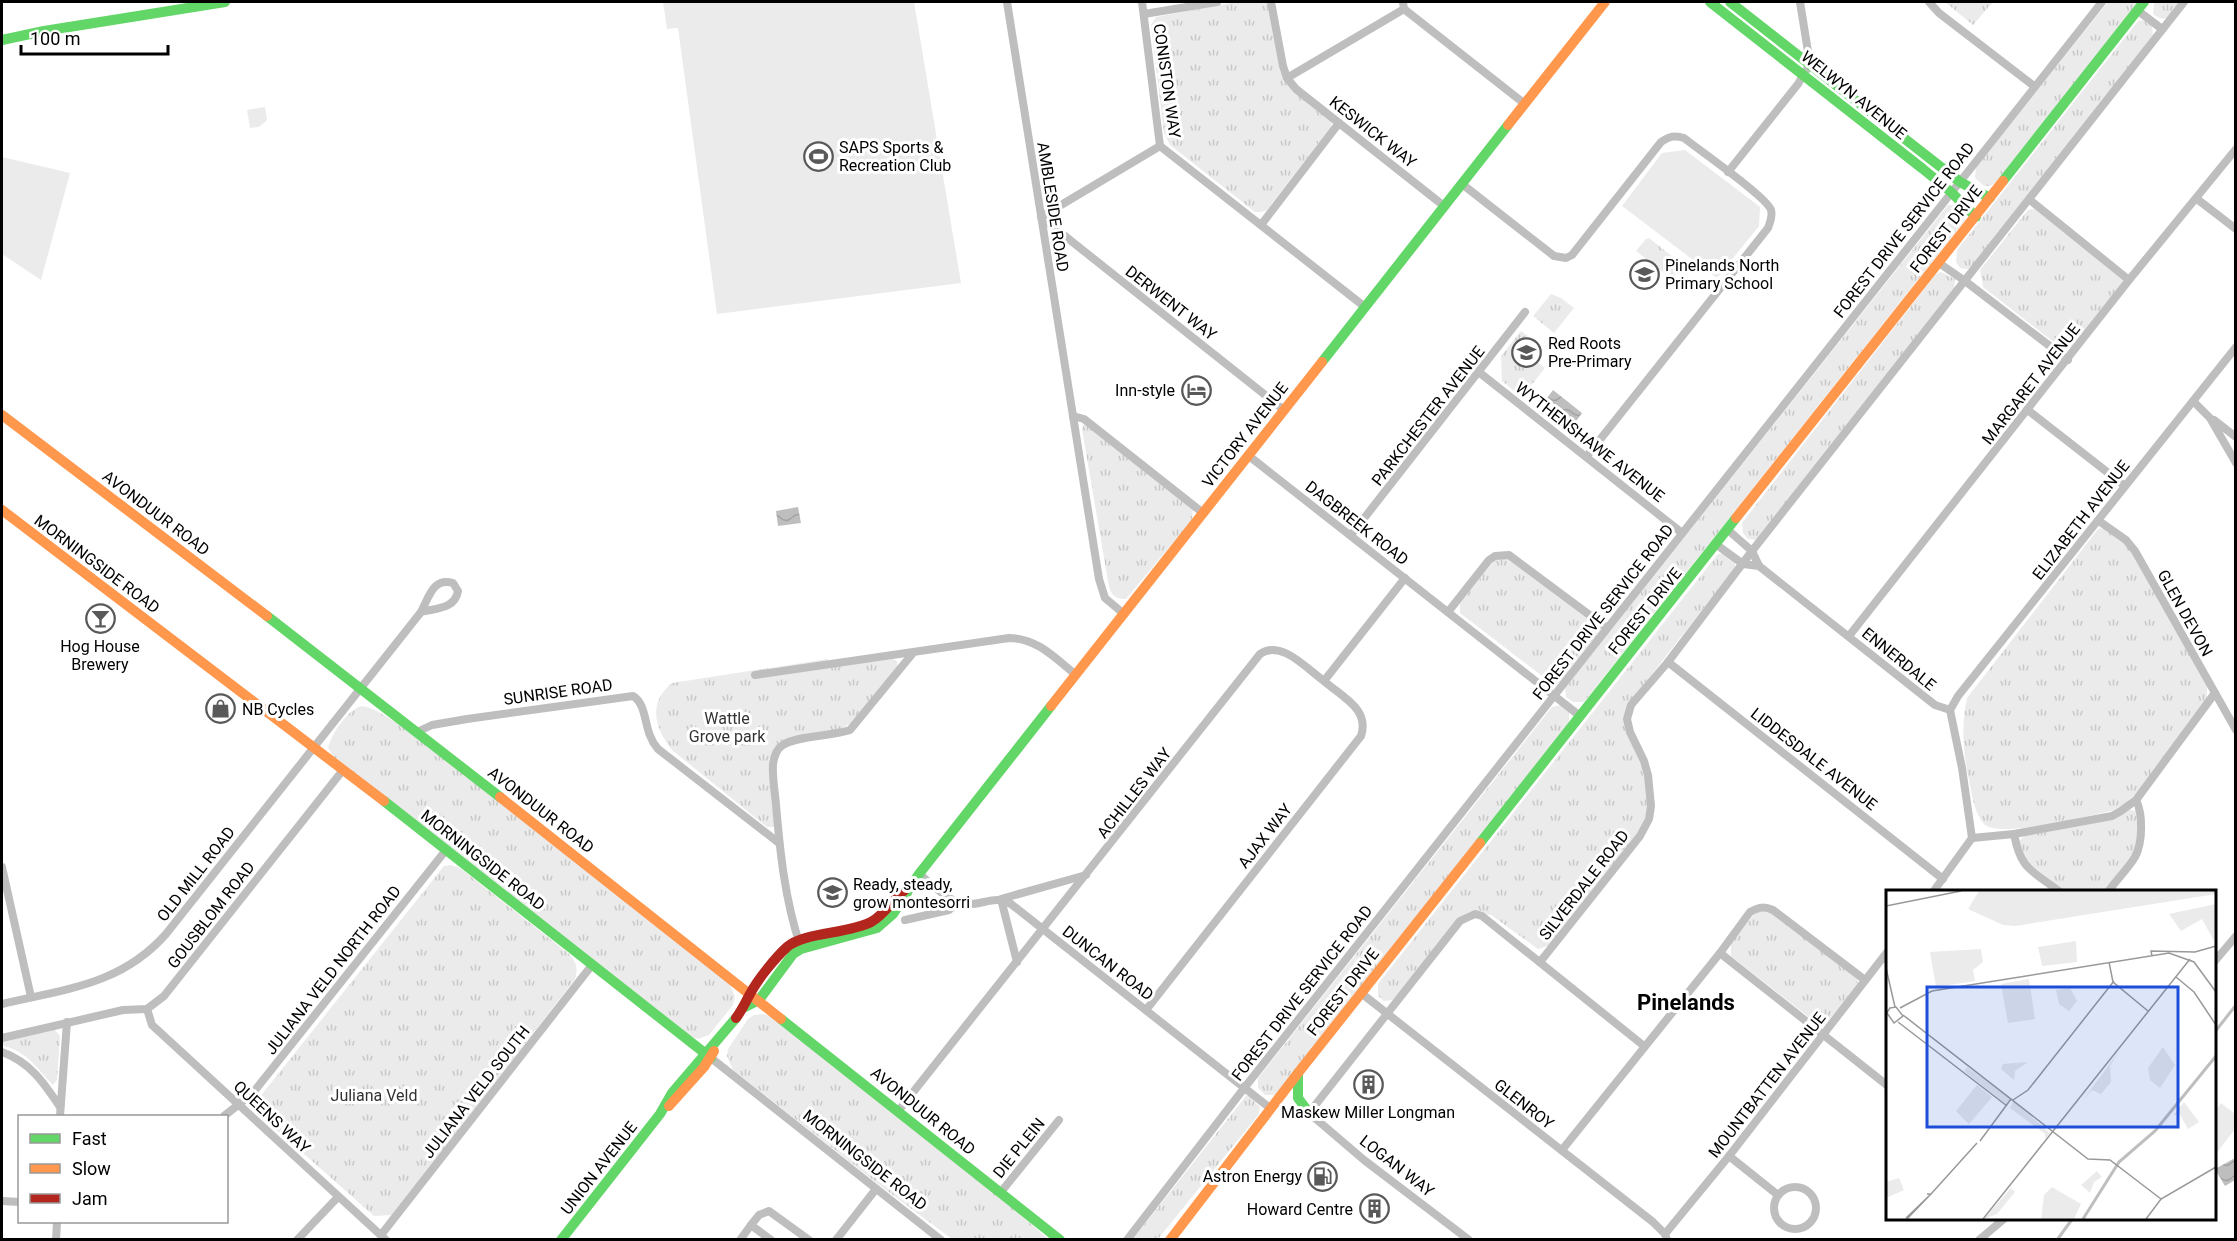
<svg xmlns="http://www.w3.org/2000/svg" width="2237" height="1241" font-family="Roboto,sans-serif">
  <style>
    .green { fill: #ebebeb }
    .park { fill: url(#park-tufts) }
    .water { fill: url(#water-waves) }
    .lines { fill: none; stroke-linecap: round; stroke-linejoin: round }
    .stream { stroke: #bebebe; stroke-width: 3 }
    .street { stroke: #bebebe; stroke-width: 8 }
    .fast { stroke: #63d668; stroke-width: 10 }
    .slow { stroke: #ff974d; stroke-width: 10 }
    .jam { stroke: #b3261e; stroke-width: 10 }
    .labels { text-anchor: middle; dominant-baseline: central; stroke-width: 6; stroke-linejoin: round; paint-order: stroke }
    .street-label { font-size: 16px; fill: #000; stroke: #fff }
    .poi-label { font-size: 16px; fill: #000; stroke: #fff; text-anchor: start }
    .park-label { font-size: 16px; fill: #323232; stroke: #fff }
    .district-label { font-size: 22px; font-weight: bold; fill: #000; stroke: #fff }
    .inset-river { fill: none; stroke: #bebebe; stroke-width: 3 }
    .inset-road { fill: none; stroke: #999; stroke-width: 1.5 }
    .view { fill: #1d4ed8; fill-opacity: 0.15; stroke: #1d4ed8; stroke-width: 3 }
    .inset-edge { fill: none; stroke: #000; stroke-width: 3 }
  </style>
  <defs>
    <pattern id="park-tufts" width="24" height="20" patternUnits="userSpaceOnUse" patternTransform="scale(1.5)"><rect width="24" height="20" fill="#ebebeb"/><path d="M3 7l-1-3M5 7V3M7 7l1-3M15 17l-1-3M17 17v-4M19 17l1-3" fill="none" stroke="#c8c8c8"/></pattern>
    <pattern id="water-waves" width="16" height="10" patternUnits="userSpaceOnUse" patternTransform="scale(1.5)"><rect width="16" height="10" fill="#bebebe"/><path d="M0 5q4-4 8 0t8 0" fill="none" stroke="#a2a2a2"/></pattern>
  </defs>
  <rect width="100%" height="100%" fill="#fff"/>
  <g class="green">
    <path d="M663 2H914L961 283 717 314 678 28 667 29Z"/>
    <path d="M265 107 267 120 259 127 250 128 247 110Z"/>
    <path d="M1685 150 1760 207 1759 226 1717 278 1622 206 1662 153Z"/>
    <path d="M2 157 70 173 41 280 2 254Z"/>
    <path d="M2221 1103 2235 1114V1129L2215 1155V1111Z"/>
  </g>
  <g class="park">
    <path d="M1236 2H1268L1282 71 1330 117 1332 123 1330 128 1267 210 1261 212H1255L1170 145 1164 133 1151 25 1156 17Z"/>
    <path d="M1945 2H1993L1973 25Z"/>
    <path d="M2108 2H2139L1995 183 1990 186H1984L1975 178 1976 167Z"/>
    <path d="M2154 2H2182C2173 12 2167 26 2153 14Z"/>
    <path d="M2143 20 2152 26 2153 37 1973 266 1968 269 1960 268 1956 262 1957 250 2138 21Z"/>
    <path d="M1948 205H1959L1966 214 1965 220 1584 702H1573L1566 697 1565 688Z"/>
    <path d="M2034 209H2040L2123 277 2122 288 2072 348 2066 349 2060 347 1983 287 1980 270 2028 210Z"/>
    <path d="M1649 238 1683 265 1672 279 1636 251 1646 239Z"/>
    <path d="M1941 272 1955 279 1954 290 1758 540 1748 539 1743 533 1742 523 1936 274Z"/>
    <path d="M1551 294 1561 298 1574 308 1554 333 1533 316Z"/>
    <path d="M1521 331 1528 336 1514 354 1528 365 1533 359 1545 368 1522 397 1502 381 1501 356Z"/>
    <path d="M1084 424H1088L1193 509 1192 520 1126 599C1113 599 1110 593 1108 581L1082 429Z"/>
    <path d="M2104 528 2111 529 2132 550 2207 682V698L2137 792 2122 807 2111 811C2087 816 1999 839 1984 824 1974 813 1972 794 1969 780 1963 753 1961 725 1967 698L2098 529Z"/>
    <path d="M1724 553 1735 563V568L1630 702 1626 721 1649 772 1647 813 1634 840 1550 945 1538 949 1491 915 1470 912 1457 921 1393 1000 1384 1001 1378 996V984L1718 554Z"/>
    <path d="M1498 556 1511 557 1602 626 1601 631 1562 681 1558 683 1546 679 1460 613V603Z"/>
    <path d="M828 659 832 667 893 659 897 661 898 668 857 719 840 730 791 737 783 741 773 753 776 825 774 827H767L672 750C654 727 648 703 672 683Z"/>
    <path d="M1561 705 1569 712V723L1275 1095H1265L1258 1088V1078L1552 707Z"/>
    <path d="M362 706C380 708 417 738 433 749L730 984 735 997 733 1005 709 1035 698 1039 690 1036 334 757 328 748C331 734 348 709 362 706Z"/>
    <path d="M2128 809 2136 811C2141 852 2131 858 2107 888L2101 891H2063L2025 862 2019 841 2025 835Z"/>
    <path d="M451 865 460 868 569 954C577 963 578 968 575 979L393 1215 374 1216 260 1115 257 1106 259 1098 444 866Z"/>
    <path d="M1763 911 1771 912 1857 977 1858 986 1828 1021 1815 1022 1731 956V943L1756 912Z"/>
    <path d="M763 1014 771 1016 966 1167 1048 1239H952L878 1184 733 1070 727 1056 728 1049 748 1019 754 1015Z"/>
    <path d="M54 1029 60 1036 57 1080 53 1085C37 1069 28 1052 4 1046L2 1042Z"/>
    <path d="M1246 1096H1249L1260 1107 1259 1114 1158 1239H1133Z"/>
  </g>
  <g class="water">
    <path d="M1553 390 1582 413 1571 428 1542 405Z"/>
    <path d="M798 507 801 523 778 526 776 511Z"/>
    <path d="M2235 1158V1180L2225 1186 2215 1169Z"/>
  </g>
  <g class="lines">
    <g class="stream">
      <path d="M2214 1033 2236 1005"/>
      <path d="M2057 1240 2073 1218"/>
    </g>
    <g class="street">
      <path d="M1007 2 1099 579 1105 598 1124 614"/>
      <path d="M1142 2 1160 146 1365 307"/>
      <path d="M1271 2 1283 66 1287 78 1296 89 1444 206"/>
      <path d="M1403 2 1404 9 1525 104"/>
      <path d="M1929 2 1939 13 2034 86"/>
      <path d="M2137 10 2162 29"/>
      <path d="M1144 14 1217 2"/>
      <path d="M1287 78 1404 9"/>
      <path d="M1160 146 1041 217 1284 410"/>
      <path d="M1728 172 1798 84 1810 64 1800 2"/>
      <path d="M1462 184 1554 256 1566 258 1572 255 1661 142C1670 136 1675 135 1684 138 1699 150 1767 197 1771 210 1773 217 1770 222 1768 228L1587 456"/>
      <path d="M2197 199 2236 229"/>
      <path d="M2030 200 2129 280"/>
      <path d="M1261 225 1339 123"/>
      <path d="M1939 263 1965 281 2068 360"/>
      <path d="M1480 373 1682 533"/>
      <path d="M2193 401 2210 418 2236 463"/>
      <path d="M2029 411 2125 486"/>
      <path d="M1073 416 1084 419 1203 513"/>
      <path d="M2214 420 2236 437"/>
      <path d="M1249 456 1580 716"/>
      <path d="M2099 521 2126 540 2135 551 2236 730"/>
      <path d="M1728 530 1752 551 1759 566 1935 705 1950 710"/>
      <path d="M1351 535 1525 312"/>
      <path d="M1717 545 1743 564 1759 566"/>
      <path d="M1448 612 1489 560 1495 556 1509 555 1607 628"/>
      <path d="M1849 636 2129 280 2236 149"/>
      <path d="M1668 662 1943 879"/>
      <path d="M755 675 1009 638C1037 638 1055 658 1076 675"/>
      <path d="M1950 710 1958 696 2236 347"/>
      <path d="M1950 710 1962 768 1972 838"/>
      <path d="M417 732 432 725 467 719 633 696C649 706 642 731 658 749L779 843"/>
      <path d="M2014 834C2021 871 2032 870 2060 892"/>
      <path d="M1972 838 2014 834 2112 816 2121 811 2136 800 2215 693"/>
      <path d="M2 867 31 997"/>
      <path d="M919 874C932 884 948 902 965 904 982 906 995 894 1011 904L1270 1108"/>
      <path d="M1933 892 1972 838"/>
      <path d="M2108 892C2116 880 2128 869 2135 857 2143 842 2143 814 2136 800"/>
      <path d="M905 920 949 910 958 902"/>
      <path d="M800 945C785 900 780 852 776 805 775 792 772 777 773 764 774 757 776 749 783 745 795 736 833 736 850 730L913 653"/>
      <path d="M1720 953 1888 1086"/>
      <path d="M1017 962 1001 899 1086 875"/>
      <path d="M1540 962 1640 836 1649 819 1651 806 1648 775 1644 761 1630 732 1627 719 1631 705 1668 662 1752 551 2184 2"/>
      <path d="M2214 962 2236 936"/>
      <path d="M1361 993 1653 1222 1665 1234 1667 1240"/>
      <path d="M2 1004C65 989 121 985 166 934L421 612C429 597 433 577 453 583L458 591C455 609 436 608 421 612"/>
      <path d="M147 1009 152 1025 386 1240"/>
      <path d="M1146 1010 1361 736C1370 709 1342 697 1324 681"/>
      <path d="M2 1038 123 1010 147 1009 164 996 343 770"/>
      <path d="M2 1052C30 1062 44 1083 60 1107"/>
      <path d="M711 1058 941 1240"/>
      <path d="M899 1110 1260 654C1281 639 1307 669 1324 681L1405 578"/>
      <path d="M60 1116 67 1022"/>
      <path d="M224 1116 252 1094 446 850"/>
      <path d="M1562 1150 1720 953 1750 912C1759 907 1764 906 1773 910L1865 980"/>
      <path d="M1729 1156 1778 1195"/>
      <circle cx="1795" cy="1208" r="21"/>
      <path d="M1001 1192 1059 1120"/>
      <path d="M2 1201 20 1202"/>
      <path d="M751 1225 759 1215 769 1211 809 1240"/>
      <path d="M1665 1234 1729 1156 1888 951"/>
      <path d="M381 1235 592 965"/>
      <path d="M56 1240 57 1222"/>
      <path d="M297 1240 338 1197"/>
      <path d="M740 1240 751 1225 771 1240"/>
      <path d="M836 1240 876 1189"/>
      <path d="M1127 1240 1245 1087 2102 2"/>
      <path d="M1469 1240 1364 1160 1309 1113 1460 921 1475 914 1482 916 1644 1046"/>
      <path d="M1979 1240 2005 1218"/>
    </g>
    <g class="fast">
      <path d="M1710 2 1923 169 1951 192 1976 217"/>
      <path d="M1730 2 1960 182 1990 198"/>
      <path d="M2 40 44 31 225 2"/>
      <path d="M2003 181 2144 2"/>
      <path d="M1322 362 1508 125"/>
      <path d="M267 616 500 797"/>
      <path d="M384 801 711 1058"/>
      <path d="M1480 843 1736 518"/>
      <path d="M745 1007 759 1000 793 954 801 949 877 928 893 914 919 874 1051 706"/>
      <path d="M781 1019 1060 1240"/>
      <path d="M1298 1073V1098L1309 1113"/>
      <path d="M561 1240 660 1114 672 1093 736 1018"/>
    </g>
    <g class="slow">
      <path d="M1508 125 1605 2"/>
      <path d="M2 415 267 616"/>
      <path d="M2 510 384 801"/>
      <path d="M1736 518 2003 181"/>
      <path d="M1051 706 1322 362"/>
      <path d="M500 797 781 1019"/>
      <path d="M669 1106 704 1067 714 1051"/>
      <path d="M1170 1240 1298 1073 1480 843"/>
    </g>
    <path class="jam" d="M736 1018C742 1010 745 1003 750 994 757 980 776 957 787 947 804 932 848 934 871 922 886 914 892 899 905 890"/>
  </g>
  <defs>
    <symbol id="stadium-ring" viewBox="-11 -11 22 22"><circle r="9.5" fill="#fff" stroke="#595959" stroke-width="1.5"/><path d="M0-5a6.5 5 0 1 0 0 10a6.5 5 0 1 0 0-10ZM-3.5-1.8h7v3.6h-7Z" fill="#595959"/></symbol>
    <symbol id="school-ring" viewBox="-11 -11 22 22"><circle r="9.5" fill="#fff" stroke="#595959" stroke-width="1.5"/><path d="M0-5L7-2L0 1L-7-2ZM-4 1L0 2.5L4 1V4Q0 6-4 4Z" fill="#595959"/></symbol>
    <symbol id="hotel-ring" viewBox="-11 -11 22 22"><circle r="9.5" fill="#fff" stroke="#595959" stroke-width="1.5"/><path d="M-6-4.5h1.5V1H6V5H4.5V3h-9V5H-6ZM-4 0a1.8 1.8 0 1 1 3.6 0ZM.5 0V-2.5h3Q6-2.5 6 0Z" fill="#595959"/></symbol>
    <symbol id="bar-ring" viewBox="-11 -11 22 22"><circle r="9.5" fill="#fff" stroke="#595959" stroke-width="1.5"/><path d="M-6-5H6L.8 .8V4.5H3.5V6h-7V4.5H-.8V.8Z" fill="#595959"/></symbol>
    <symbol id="shop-ring" viewBox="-11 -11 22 22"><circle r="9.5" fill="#fff" stroke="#595959" stroke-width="1.5"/><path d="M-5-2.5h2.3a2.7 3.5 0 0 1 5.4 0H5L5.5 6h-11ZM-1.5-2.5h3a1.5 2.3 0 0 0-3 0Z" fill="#595959"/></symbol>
    <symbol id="building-ring" viewBox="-11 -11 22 22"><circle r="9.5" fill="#fff" stroke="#595959" stroke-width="1.5"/><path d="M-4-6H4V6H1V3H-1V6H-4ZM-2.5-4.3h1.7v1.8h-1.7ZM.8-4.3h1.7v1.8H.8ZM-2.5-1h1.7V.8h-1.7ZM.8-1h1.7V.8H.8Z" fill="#595959"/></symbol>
    <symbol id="fuel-ring" viewBox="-11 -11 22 22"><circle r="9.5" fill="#fff" stroke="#595959" stroke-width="1.5"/><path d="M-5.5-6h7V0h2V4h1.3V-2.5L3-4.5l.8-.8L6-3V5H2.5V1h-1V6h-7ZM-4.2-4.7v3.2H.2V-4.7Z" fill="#595959"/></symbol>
  </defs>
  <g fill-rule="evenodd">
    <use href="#stadium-ring" x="802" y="140" width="33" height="33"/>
    <use href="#school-ring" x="1628" y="258" width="33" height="33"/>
    <use href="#school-ring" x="1510" y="336" width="33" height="33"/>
    <use href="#hotel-ring" x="1180" y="374" width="33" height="33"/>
    <use href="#bar-ring" x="84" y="602" width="33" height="33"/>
    <use href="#shop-ring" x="204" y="692" width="33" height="33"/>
    <use href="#school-ring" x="816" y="876" width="33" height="33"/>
    <use href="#building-ring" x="1352" y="1068" width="33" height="33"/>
    <use href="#fuel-ring" x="1306" y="1160" width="33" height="33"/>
    <use href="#building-ring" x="1358" y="1192" width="33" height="33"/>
  </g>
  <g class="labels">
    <g class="street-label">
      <text transform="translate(1167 81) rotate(82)">CONISTON WAY</text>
      <text transform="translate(1854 95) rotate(39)">WELWYN AVENUE</text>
      <text transform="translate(1373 132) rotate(38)">KESWICK WAY</text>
      <text transform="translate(1053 207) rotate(81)">AMBLESIDE ROAD</text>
      <text transform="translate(1946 229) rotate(-52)">FOREST DRIVE</text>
      <text transform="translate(1904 230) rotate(-52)">FOREST DRIVE SERVICE ROAD</text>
      <text transform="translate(1171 303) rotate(38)">DERWENT WAY</text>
      <text transform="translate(2031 384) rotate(-52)">MARGARET AVENUE</text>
      <text transform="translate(1428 416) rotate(-52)">PARKCHESTER AVENUE</text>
      <text transform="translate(1245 435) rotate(-52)">VICTORY AVENUE</text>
      <text transform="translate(1590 442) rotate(38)">WYTHENSHAWE AVENUE</text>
      <text transform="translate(156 513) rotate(37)">AVONDUUR ROAD</text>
      <text transform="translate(2081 520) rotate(-52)">ELIZABETH AVENUE</text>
      <text transform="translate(1357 523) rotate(38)">DAGBREEK ROAD</text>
      <text transform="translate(97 564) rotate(37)">MORNINGSIDE ROAD</text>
      <text transform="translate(1645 611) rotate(-51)">FOREST DRIVE</text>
      <text transform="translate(1603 612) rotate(-52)">FOREST DRIVE SERVICE ROAD</text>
      <text transform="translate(2185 613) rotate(61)">GLEN DEVON</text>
      <text transform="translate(1899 659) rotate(39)">ENNERDALE</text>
      <text transform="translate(558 692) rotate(-8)">SUNRISE ROAD</text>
      <text transform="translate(1814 759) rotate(38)">LIDDESDALE AVENUE</text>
      <text transform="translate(1134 793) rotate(-52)">ACHILLES WAY</text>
      <text transform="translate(541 810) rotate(38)">AVONDUUR ROAD</text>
      <text transform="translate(1265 836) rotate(-52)">AJAX WAY</text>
      <text transform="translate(483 860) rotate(38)">MORNINGSIDE ROAD</text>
      <text transform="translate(196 874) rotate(-52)">OLD MILL ROAD</text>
      <text transform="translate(1584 885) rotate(-52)">SILVERDALE ROAD</text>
      <text transform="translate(211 915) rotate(-52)">GOUSBLOM ROAD</text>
      <text transform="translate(1108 963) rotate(38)">DUNCAN ROAD</text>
      <text transform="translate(333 970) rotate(-52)">JULIANA VELD NORTH ROAD</text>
      <text transform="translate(1343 992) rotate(-52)">FOREST DRIVE</text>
      <text transform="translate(1302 993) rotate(-52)">FOREST DRIVE SERVICE ROAD</text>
      <text transform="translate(1767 1085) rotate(-52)">MOUNTBATTEN AVENUE</text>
      <text transform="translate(476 1092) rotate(-52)">JULIANA VELD SOUTH</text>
      <text transform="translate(1524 1104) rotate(38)">GLENROY</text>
      <text transform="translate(923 1111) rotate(39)">AVONDUUR ROAD</text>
      <text transform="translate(272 1117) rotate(43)">QUEENS WAY</text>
      <text transform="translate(1019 1148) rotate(-51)">DIE PLEIN</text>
      <text transform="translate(865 1160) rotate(38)">MORNINGSIDE ROAD</text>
      <text transform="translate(1397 1166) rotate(38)">LOGAN WAY</text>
      <text transform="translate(599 1168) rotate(-52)">UNION AVENUE</text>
    </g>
    <g class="poi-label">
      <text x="839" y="147">SAPS Sports &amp;<tspan x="839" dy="18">Recreation Club</tspan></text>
      <text x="1665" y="265">Pinelands North<tspan x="1665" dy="18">Primary School</tspan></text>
      <text x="1548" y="343">Red Roots<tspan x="1548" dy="18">Pre-Primary</tspan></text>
      <text x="1175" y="390" text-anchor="end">Inn-style</text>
      <text x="100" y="646" text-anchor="middle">Hog House<tspan x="100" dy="18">Brewery</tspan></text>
      <text x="242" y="709">NB Cycles</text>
      <text x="853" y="884">Ready, steady,<tspan x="853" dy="18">grow montesorri</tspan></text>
      <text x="1368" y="1112" text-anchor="middle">Maskew Miller Longman</text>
      <text x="1302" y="1176" text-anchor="end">Astron Energy</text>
      <text x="1353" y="1209" text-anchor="end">Howard Centre</text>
    </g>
    <g class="park-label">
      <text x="727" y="718">Wattle<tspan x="727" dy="18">Grove park</tspan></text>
      <text x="374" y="1095">Juliana Veld</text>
    </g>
    <g class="district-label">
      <text x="1686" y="1002">Pinelands</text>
    </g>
  </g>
  <g transform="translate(1886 890)">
    <rect width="330" height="330" fill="#fff"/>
    <path d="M330 14 328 51 316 29 295 41 283 24ZM190 51 191 72 156 76 152 57ZM143 89 149 129 122 133 115 94ZM298 212 313 232 302 239 293 223 287 226ZM211 281 216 287 208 292 204 303 195 295ZM13 288 18 300 0 308V292ZM166 297 195 314 188 329H155L158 305Z" fill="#ebebeb"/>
    <path d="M93 1H330V4L129 36 117 35 82 19Z" fill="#ebebeb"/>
    <path d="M95 59 97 72 87 80 89 91 50 97 44 62ZM184 98 191 111 183 121 173 114 170 100ZM277 157 289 175 274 198 264 190 262 178ZM234 160 224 176 225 192 215 204 206 200 197 210ZM142 172 129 181 128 190 115 179 117 174ZM81 177 124 209 120 214 78 181ZM91 195 106 207 83 234 70 221ZM127 211 164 243 159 249V244L124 218ZM125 298 129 302 111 324 98 329Z" fill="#ebebeb"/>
    <path class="inset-river" d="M197 329 233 272 269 241 330 166"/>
    <path class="inset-road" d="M0 16 75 1M266 66 265 61 309 62 330 56M223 72 227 92 262 121M0 78 9 117M290 87 308 102 330 135M14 118 46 101 283 63 308 72 330 102M0 124 4 118 10 117 17 126 8 133 1 123M17 125 202 269 224 270 275 309M12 132 121 216M127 210 142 200 228 91M94 251 125 209M45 304 91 253M20 328 45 304H41M21 329 43 306M97 329 304 69M260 329 275 309 330 277"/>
    <path class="view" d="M41 97H292V237H41Z"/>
    <rect width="330" height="330" class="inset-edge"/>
  </g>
  <rect width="2237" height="1241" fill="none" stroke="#000000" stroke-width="6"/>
  <rect x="18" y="1115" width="210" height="108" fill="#ffffff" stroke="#999999" stroke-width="1.5"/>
  <rect x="30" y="1134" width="30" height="9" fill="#63d668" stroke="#999999" stroke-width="1.5"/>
  <text x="72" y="1145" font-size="18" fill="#000000">Fast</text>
  <rect x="30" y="1164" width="30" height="9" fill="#ff974d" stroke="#999999" stroke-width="1.5"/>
  <text x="72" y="1175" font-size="18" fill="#000000">Slow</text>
  <rect x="30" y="1194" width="30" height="9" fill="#b3261e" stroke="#999999" stroke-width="1.5"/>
  <text x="72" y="1205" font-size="18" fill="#000000">Jam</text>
  <path d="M21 45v9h147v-9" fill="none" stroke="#000000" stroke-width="3"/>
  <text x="30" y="45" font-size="18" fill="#000000" stroke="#ffffff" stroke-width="4.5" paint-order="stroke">100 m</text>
</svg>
